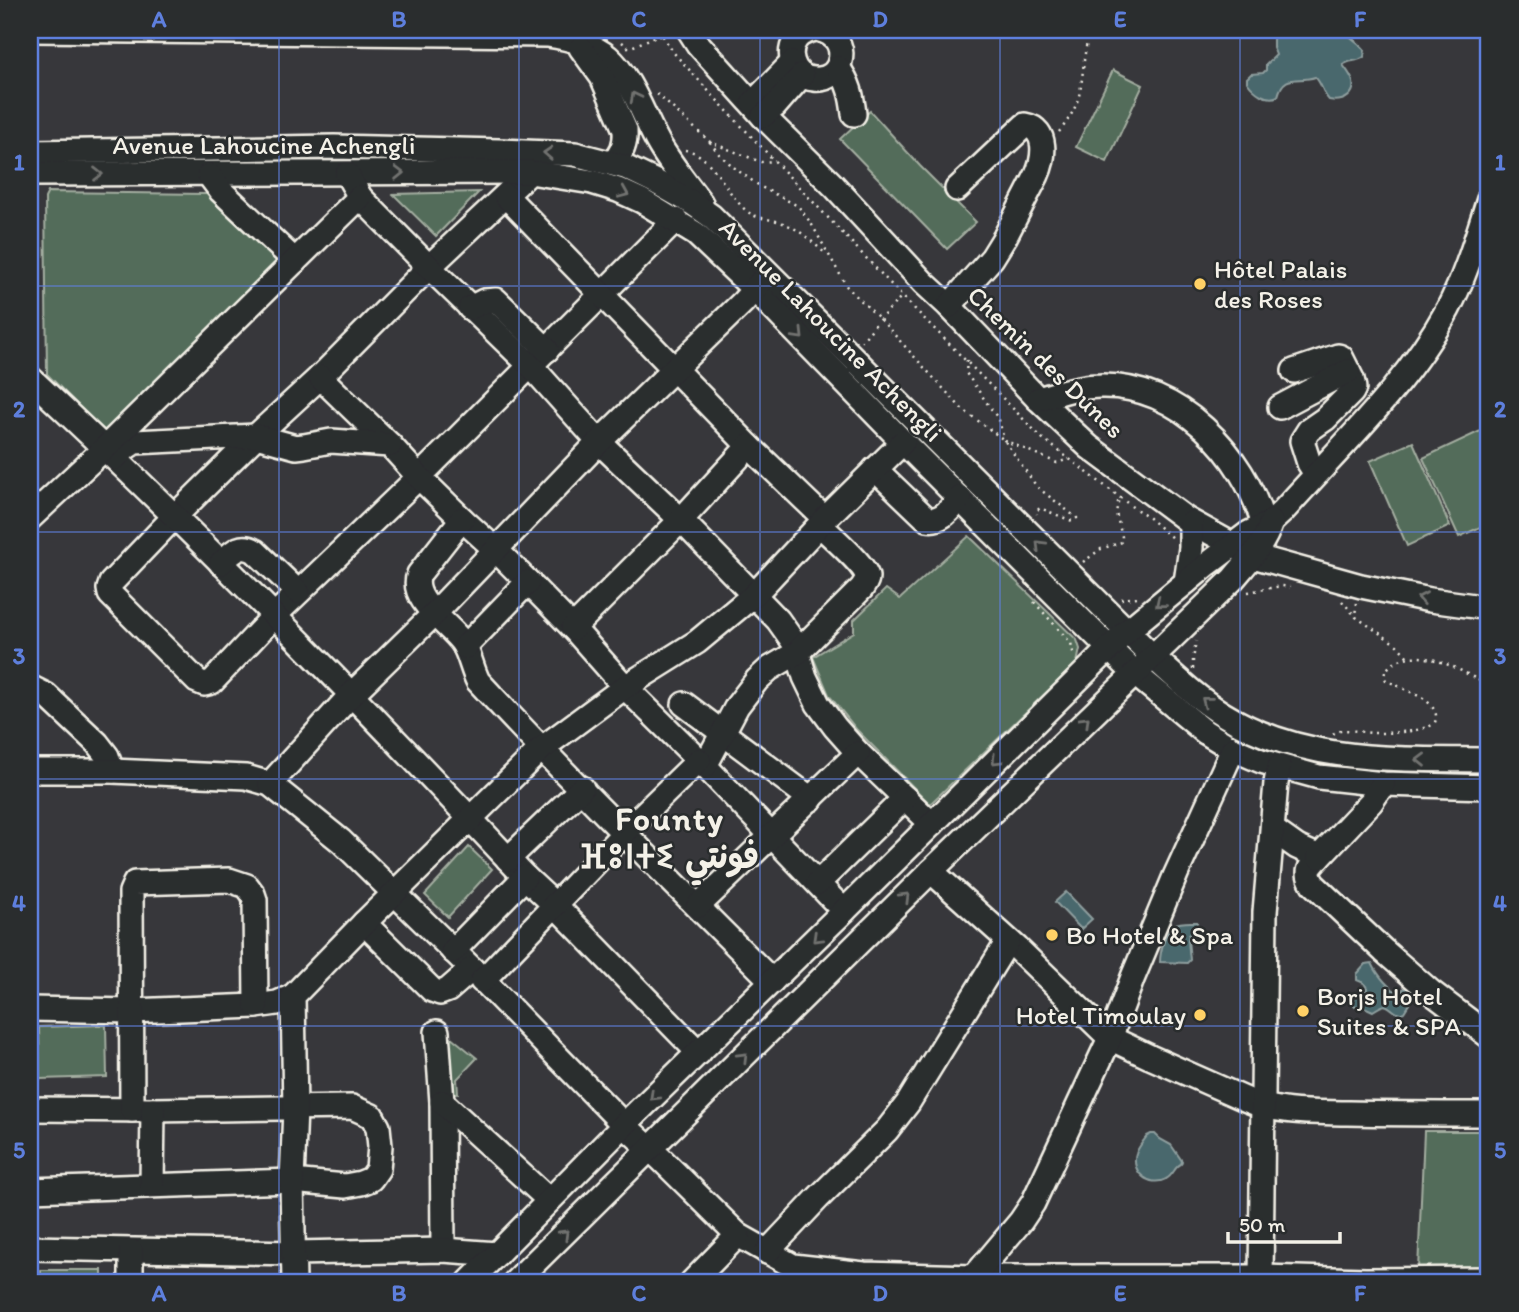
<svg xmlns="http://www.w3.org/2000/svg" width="1519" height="1312" font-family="Itim,'Playpen Sans Arabic','Noto Sans Tifinagh',sans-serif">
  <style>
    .green { fill: #536c5a; stroke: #a4aea1; stroke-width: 2 }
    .water { fill: #4a676d; stroke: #8e9e9e; stroke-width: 2 }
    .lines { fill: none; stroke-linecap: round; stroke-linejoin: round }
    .minor-casing { stroke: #f4f1e8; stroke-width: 28 }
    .path { stroke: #f4f1e8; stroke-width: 2.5; stroke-dasharray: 2 5; stroke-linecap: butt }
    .minor { stroke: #2a2d2e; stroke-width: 23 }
    .oneway { stroke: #71726f }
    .grid { fill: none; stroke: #5e7fdd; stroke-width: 2; stroke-opacity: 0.55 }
    .poi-dot { fill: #ffd166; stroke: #2a2d2e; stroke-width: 2.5 }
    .labels { text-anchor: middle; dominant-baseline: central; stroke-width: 5; stroke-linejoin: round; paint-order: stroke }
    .street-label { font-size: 26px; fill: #f4f1e8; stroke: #2a2d2e }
    .poi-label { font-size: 26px; fill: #f4f1e8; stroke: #2a2d2e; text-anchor: start }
    .district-label { font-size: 33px; font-weight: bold; letter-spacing: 2px; fill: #f4f1e8; stroke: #2a2d2e }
    .neatline { fill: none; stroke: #5e7fdd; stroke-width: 2.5 }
    .grid-label { font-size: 23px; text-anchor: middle; font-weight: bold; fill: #5e7fdd }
  </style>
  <rect width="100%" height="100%" fill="#37373b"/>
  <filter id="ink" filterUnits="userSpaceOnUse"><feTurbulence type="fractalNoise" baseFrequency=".0143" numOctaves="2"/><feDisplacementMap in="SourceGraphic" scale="14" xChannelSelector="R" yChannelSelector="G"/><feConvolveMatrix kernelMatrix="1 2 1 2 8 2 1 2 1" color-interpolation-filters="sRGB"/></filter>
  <g filter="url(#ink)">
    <g class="green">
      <path d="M1113 70 1143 85 1107 162 1076 147Z"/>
      <path d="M870 111 920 166 976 222 947 249 840 139Z"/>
      <path d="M48 192 206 194 217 197 283 262 109 437 47 374 45 198Z"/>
      <path d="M479 192 436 236 393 194Z"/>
      <path d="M1489 427V523L1459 537 1423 458Z"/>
      <path d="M1413 442 1450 526 1407 546 1370 461Z"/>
      <path d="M969 536 1077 640 1080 649 1077 663 930 804 857 730 829 695 813 657 854 632V620L886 589 900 599Z"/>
      <path d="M469 847 492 869 448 917 425 895Z"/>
      <path d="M106 1025 107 1077 40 1079 39 1027Z"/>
      <path d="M440 1028 477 1058 457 1079 458 1093 445 1092Z"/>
      <path d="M1424 1131H1489V1266L1418 1270Z"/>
      <rect x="41" y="1270" width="61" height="12"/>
    </g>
    <g class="water">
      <path d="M1291 30H1345C1350 39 1359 42 1365 50L1364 57C1356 63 1350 59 1343 65 1346 69 1350 74 1352 79 1358 95 1343 103 1329 100 1322 93 1322 83 1315 77 1299 83 1284 72 1278 96 1267 102 1254 92 1247 82V78L1251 74 1263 73 1266 70V65L1276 55 1273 47V38L1279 34Z"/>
      <path d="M1066 892 1092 919 1081 929 1055 902Z"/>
      <path d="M1197 922V931L1189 935 1188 940 1190 960 1187 963 1160 962C1160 952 1165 932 1174 925 1180 921 1190 922 1197 922Z"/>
      <path d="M1372 963C1377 974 1390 991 1402 994L1403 989 1407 987 1411 989 1412 993 1408 999 1409 1004 1404 1012 1399 1014C1385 1007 1390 1000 1373 1011L1362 1006H1354V998L1356 993 1361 995 1366 992 1367 988 1364 983 1357 980V974L1366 964Z"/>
      <path d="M1151 1134H1155L1160 1139 1171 1145 1182 1161 1181 1164C1174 1167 1174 1175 1166 1179 1150 1188 1130 1172 1136 1154 1138 1147 1143 1142 1147 1136Z"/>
    </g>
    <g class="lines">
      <defs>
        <g id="minor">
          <path d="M30 30 547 35C567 38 593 44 608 57 632 78 644 119 660 146 672 166 687 185 701 203"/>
          <path d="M689 30 698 44 763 116 834 186 924 283 949 306 1038 399 1089 447 1186 519 1253 556 1361 586 1430 600 1489 608"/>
          <path d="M811 30C810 30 802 34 801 34 783 48 792 78 814 79 845 82 852 37 820 30"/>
          <path d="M581 48 602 77 625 130C626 144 622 154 612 163"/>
          <path d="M838 68C849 82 852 96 854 114"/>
          <path d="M753 103 792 63"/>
          <path d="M763 116 775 106 802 75"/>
          <path d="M30 152 334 147 499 151 575 154 625 167 654 181 691 202 711 216 1152 656C1174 676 1197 698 1223 714 1303 764 1398 759 1489 760"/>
          <path d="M530 172 429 267 320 377 256 436 175 516 111 583 109 589 110 594 197 681 204 684 212 682 274 616 419 477 676 220"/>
          <path d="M30 174 530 172 592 182 618 190 642 201 696 234 754 289 903 442 1134 673 1205 732 1233 749 1261 761 1319 777 1383 784 1489 787"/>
          <path d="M347 174 360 197 429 267 531 366 599 442 681 520 778 620 795 644 805 677 818 704 835 727 858 753 932 824"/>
          <path d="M209 175 221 191 295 261"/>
          <path d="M506 196 749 446 825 519"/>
          <path d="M949 306 992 258 1005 237 1037 175C1044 159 1049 129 1025 125L957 189"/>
          <path d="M470 308 484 301 496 300 547 350"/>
          <path d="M1294 371 1338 356 1341 357 1352 379 1354 388 1352 392 1325 419 1309 430 1302 441 1309 463 1316 474"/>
          <path d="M320 377 390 445 419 477 462 519 495 549 528 582 573 628 625 687 705 766 844 911"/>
          <path d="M30 378C201 537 365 706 525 877L555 905 699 1053"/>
          <path d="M1038 399C1059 393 1078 386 1100 386 1179 384 1244 454 1264 525"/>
          <path d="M1280 407 1348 371"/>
          <path d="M115 458 127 447 135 442 256 436 296 447 304 446 331 441 390 445"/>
          <path d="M875 469 927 519C942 522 950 509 960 498"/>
          <path d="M30 518 105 448 360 197"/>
          <path d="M462 519 419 574C408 601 452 625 464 645 470 656 472 669 478 681 573 784 673 882 772 981"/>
          <path d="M221 563C232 553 240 542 255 551L298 592"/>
          <path d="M1186 582 1191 548V523"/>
          <path d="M573 628 681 520 749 446"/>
          <path d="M465 647 528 582"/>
          <path d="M30 687 46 695 97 743 107 756 112 771"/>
          <path d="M684 704 811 799"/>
          <path d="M705 766 737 706 757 680 769 669 798 652 862 588C864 584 867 582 867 577 866 566 829 534 820 525"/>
          <path d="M30 771H112L246 777 270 784 341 841 472 969 624 1125 662 1160 738 1235 793 1266 864 1274 974 1277H1261L1366 1280 1489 1279"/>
          <path d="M270 784 351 695 434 614 599 442 743 302 764 278"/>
          <path d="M1273 830 1297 847 1319 857C1310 867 1305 871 1313 884L1384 951 1431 992 1489 1036"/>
          <path d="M1319 857 1371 802 1383 784"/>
          <path d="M508 859 582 788"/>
          <path d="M931 871 1017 948 1110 1038 1150 1057 1247 1100C1279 1114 1314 1112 1348 1113 1395 1114 1442 1114 1489 1114"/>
          <path d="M818 883 905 798"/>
          <path d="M698 906 858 753"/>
          <path d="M364 923 432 990 440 993 448 990 472 969"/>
          <path d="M453 951 525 877"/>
          <path d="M482 981 625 832 699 760"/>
          <path d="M30 1009 131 1011 256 1006 277 1003 293 996"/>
          <path d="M437 1032 442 1102 443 1250"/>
          <path d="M442 1102 549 1200"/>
          <path d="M30 1109 153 1110 352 1107 372 1116 378 1127 380 1146 378 1169 371 1179 361 1183 345 1186 292 1181 30 1190"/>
          <path d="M132 1110 131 892 135 883 229 880 247 886 253 894 255 900 256 1006"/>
          <path d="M152 1185 153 1110"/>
          <path d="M30 1248 295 1253 443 1250 497 1254"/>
          <path d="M767 1252 818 1198 887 1130 908 1103 1008 941"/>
          <path d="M974 1277 1021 1221 1033 1203 1110 1038 1133 977 1176 874 1233 749"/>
          <path d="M131 1282V1251"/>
          <path d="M294 1282 292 1181 295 1109 293 996 364 923 541 749 625 687 697 642 755 594 825 519 903 442"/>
          <path d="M469 1282 624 1125 844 911 1127 631 1208 564 1249 533 1271 522 1283 511C1341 446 1406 386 1448 309 1466 275 1477 236 1489 199"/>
          <path d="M515 1282 931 871 1233 579C1248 561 1264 545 1271 522"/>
          <path d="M692 1282 738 1235"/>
          <path d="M1261 1282 1265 912 1276 783 1279 767"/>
        </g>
      </defs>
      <use href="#minor" class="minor-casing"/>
      <g class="path">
        <path d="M659 30 673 52 715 98 902 296 1042 438 1135 509 1143 513 1172 538"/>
        <path d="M603 33 606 30 614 36"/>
        <path d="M622 42 629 48 656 36H663"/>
        <path d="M657 94 710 142 761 162 775 161"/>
        <path d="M1059 132C1087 98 1079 81 1087 42L1091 34 1097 30"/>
        <path d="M710 142 719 154 737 170 761 187 798 206 811 223 847 287 880 319 962 409 1004 440 1037 487 1077 518 1072 521 1040 508 1036 511 1037 514"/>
        <path d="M685 150C714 153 728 200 751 214 759 219 773 219 783 223 800 229 813 243 827 255"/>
        <path d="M1482 182 1489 162"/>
        <path d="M861 342 880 319 901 297"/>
        <path d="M967 360 966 373 999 420 1004 440 1057 463 1069 459"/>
        <path d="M1083 562 1101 549 1122 542V537L1116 513 1119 497"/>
        <path d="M1248 592 1282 586 1290 587"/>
        <path d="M1121 599 1138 597"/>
        <path d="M1342 601 1356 617"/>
        <path d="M1034 602 1071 643 1073 651 1072 657"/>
        <path d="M1357 603 1355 614 1356 617 1397 645 1408 657"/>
        <path d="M1193 669V660L1196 641"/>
        <path d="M1333 734C1343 727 1360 732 1372 733 1391 733 1417 733 1434 724 1440 714 1432 706 1425 699L1386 680 1384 677C1385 670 1387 668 1393 664 1419 643 1465 673 1489 686"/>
      </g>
      <use href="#minor" class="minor"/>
    </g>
    <defs><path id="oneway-chevron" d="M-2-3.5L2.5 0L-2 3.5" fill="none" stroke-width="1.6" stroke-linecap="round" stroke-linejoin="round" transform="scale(1.75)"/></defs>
    <g class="oneway">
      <use href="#oneway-chevron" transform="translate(635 97) rotate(-117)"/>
      <use href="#oneway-chevron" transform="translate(548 153) rotate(-177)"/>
      <use href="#oneway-chevron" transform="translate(399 173) rotate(-1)"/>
      <use href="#oneway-chevron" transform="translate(98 174)"/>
      <use href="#oneway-chevron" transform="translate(624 193) rotate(23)"/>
      <use href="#oneway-chevron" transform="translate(799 335) rotate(46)"/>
      <use href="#oneway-chevron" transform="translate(1040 545) rotate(-135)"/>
      <use href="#oneway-chevron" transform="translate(1422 598) rotate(-169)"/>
      <use href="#oneway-chevron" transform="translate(1160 603) rotate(141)"/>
      <use href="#oneway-chevron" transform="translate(1206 701) rotate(-142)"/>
      <use href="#oneway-chevron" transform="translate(1085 721) rotate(-44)"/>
      <use href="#oneway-chevron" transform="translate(996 760) rotate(135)"/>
      <use href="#oneway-chevron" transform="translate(1421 760) rotate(-179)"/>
      <use href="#oneway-chevron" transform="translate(905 897) rotate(-45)"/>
      <use href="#oneway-chevron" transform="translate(817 938) rotate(136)"/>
      <use href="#oneway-chevron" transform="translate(743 1057) rotate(-45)"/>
      <use href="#oneway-chevron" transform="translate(654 1096) rotate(136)"/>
      <use href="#oneway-chevron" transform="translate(564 1234) rotate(-45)"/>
    </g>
  </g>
  <path class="grid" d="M279 30V1282M519 30V1282M760 30V1282M1000 30V1282M1240 30V1282M30 286H1489M30 532H1489M30 779H1489M30 1026H1489"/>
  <g class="poi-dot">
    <circle cx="1200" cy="284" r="7"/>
    <circle cx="1052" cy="935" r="7"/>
    <circle cx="1303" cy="1011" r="7"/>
    <circle cx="1200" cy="1015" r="7"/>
  </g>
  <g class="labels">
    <g class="street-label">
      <text x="264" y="145">Avenue Lahoucine Achengli</text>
      <text transform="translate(831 330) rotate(45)">Avenue Lahoucine Achengli</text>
      <text transform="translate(1046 362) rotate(44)">Chemin des Dunes</text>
    </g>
    <g class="poi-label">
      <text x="1214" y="269">Hôtel Palais<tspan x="1214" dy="30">des Roses</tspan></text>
      <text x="1066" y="935">Bo Hotel &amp; Spa</text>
      <text x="1317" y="996">Borjs Hotel<tspan x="1317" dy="30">Suites &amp; SPA</tspan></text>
      <text x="1186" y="1015" text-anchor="end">Hotel Timoulay</text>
    </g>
    <g class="district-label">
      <text x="670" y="818">Founty<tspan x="670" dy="38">ⴼⵓⵏⵜⵉ فونتي</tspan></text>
    </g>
  </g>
  <rect width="1519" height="1312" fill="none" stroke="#2a2d2e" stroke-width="77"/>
  <path d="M1228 1232v10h112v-10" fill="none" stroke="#f4f1e8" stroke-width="3.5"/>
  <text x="1239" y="1232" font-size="21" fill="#f4f1e8" stroke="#2a2d2e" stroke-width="5" paint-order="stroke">50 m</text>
  <rect x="38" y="38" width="1442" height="1236" class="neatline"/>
  <g class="grid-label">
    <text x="159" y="27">A</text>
    <text x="399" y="27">B</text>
    <text x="639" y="27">C</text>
    <text x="880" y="27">D</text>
    <text x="1120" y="27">E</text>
    <text x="1360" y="27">F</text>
    <text x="19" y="170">1</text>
    <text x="1500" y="170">1</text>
    <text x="19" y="417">2</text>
    <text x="1500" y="417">2</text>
    <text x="19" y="664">3</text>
    <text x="1500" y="664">3</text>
    <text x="19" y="911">4</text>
    <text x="1500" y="911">4</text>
    <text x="19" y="1158">5</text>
    <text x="1500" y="1158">5</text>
    <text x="159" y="1301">A</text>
    <text x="399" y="1301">B</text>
    <text x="639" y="1301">C</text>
    <text x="880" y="1301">D</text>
    <text x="1120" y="1301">E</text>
    <text x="1360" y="1301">F</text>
  </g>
</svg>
